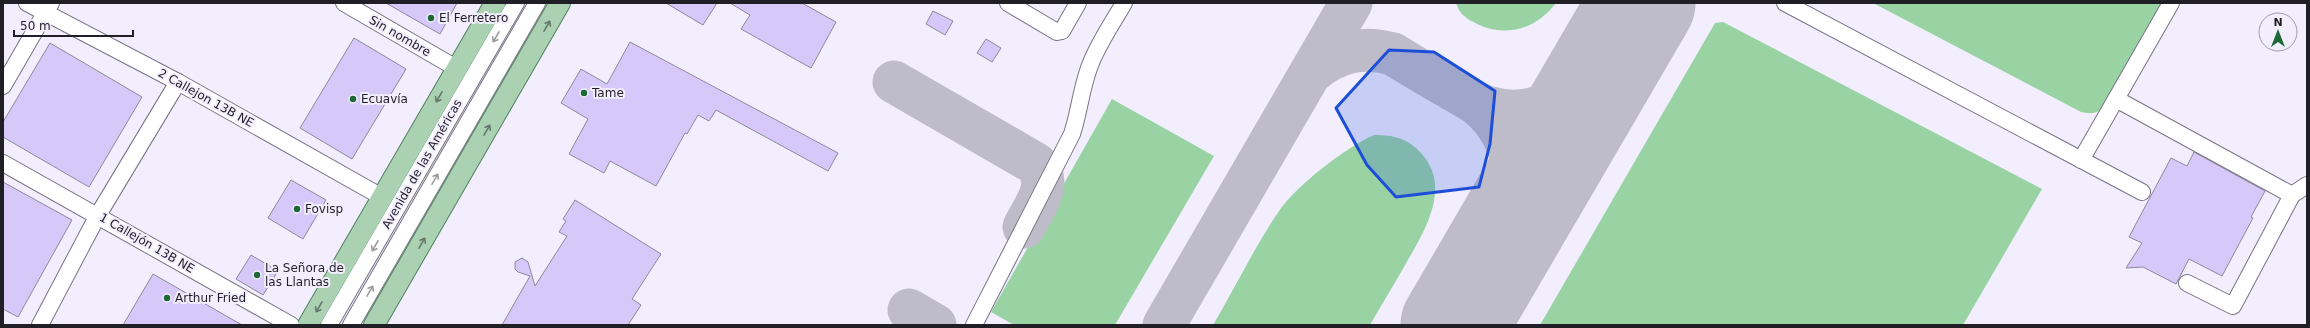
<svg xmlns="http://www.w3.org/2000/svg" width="2310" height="328" font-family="'DejaVu Sans',sans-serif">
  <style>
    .green { fill: #99d3a4 }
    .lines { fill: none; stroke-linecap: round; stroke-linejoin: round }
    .taxiway { stroke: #bfbcc9; stroke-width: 43 }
    .runway { stroke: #bfbcc9; stroke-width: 107 }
    .building { fill: #d6c9fa; stroke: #8d899b }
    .minor-casing { stroke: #787485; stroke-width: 18 }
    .major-casing { stroke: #547f60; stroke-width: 22 }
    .minor { stroke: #fff; stroke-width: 16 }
    .major { stroke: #a9d1b2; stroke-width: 20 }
    .oneway { stroke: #65786c }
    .oneway2 { stroke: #9b9a9d }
    .marked { fill: #1d4ed8; fill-opacity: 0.2; stroke: #1d4ed8; stroke-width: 3; stroke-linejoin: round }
    .poi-dot { fill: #1e6836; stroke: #f2eefe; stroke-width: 1.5 }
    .labels { text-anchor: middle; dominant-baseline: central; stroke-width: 4; stroke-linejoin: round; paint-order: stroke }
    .poi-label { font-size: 12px; fill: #211f26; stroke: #f2eefe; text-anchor: start }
    .street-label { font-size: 12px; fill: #211f26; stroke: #f2eefe }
  </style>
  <rect width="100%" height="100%" fill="#f2eefe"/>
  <g class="green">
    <path d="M1456 3H1556C1536 29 1507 38 1477 24 1467 19 1459 14 1456 3Z"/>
    <path d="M1873 3H2162L2103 108C2096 114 2090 114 2081 112Z"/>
    <path d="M1723 22 2042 189 1963 325H1540L1715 23Z"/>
    <path d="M1112 99 1214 156 1115 325H1014L991 312Z"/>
    <path d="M1374 135C1393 135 1407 138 1420 152 1454 187 1423 233 1404 267 1393 286 1381 306 1370 325H1213C1235 288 1255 246 1279 211 1296 186 1346 147 1374 135Z"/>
  </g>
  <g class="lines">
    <g class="taxiway">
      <path d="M1312 72C1336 52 1362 45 1393 54 1412 66 1431 77 1450 88 1463 95 1476 105 1491 108 1544 123 1585 83 1617 47"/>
      <path d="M894 82 1036 164C1053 185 1034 207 1024 227"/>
      <path d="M1477 104C1524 142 1517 194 1501 246"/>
      <path d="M909 310 935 325"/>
      <path d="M1164 325 1351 3"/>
    </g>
    <path class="runway" d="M1454 325 1642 3"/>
  </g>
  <g class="building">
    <path d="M386 3H457L440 34Z"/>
    <path d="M666 3H717L703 25Z"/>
    <path d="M730 3H802L836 22 811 68 741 29 750 15Z"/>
    <path d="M933 11 953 21 945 35 926 24Z"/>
    <path d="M354 38 406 69 352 159 300 128Z"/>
    <path d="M986 39 1001 48 992 62 977 53Z"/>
    <path d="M630 42 838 153 828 171 716 110 709 121 698 115 687 134 685 133 656 186 610 161 604 173 569 154 588 119 561 103 581 69 607 84Z"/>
    <path d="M50 43 142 97 89 187 3 137V122Z"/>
    <path d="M2194 152 2265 191 2251 217 2253 218 2222 276 2189 259 2176 284 2143 267 2126 268 2142 243 2129 237 2171 158 2187 166Z"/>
    <path d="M291 180 326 200 303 239 268 218Z"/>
    <path d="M3 182 72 220 18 317 3 309Z"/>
    <path d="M575 200 661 254 632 299 641 305 628 325H502L530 276 518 272 515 269V262L522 258 528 262 535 286 567 236 559 232 566 221 563 219Z"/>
    <path d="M251 255 278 271 263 295 236 279Z"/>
    <path d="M153 274 242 325H123Z"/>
  </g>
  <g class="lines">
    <defs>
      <g id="minor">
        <path d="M27 3 178 82 382 197"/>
        <path d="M344 3 456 68"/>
        <path d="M1008 3 1057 32 1062 31 1078 3"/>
        <path d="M1785 3 2142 192"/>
        <path d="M3 86 51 3"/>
        <path d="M2116 99 2292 195"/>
        <path d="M2081 160 2171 3"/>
        <path d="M3 163 291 325"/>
        <path d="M2187 283 2233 306 2292 195 2307 185"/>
        <path d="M40 325 98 215 178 82"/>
        <path d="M329 325 516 3"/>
        <path d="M351 325 537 3"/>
        <path d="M974 325 1072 134C1079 113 1081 90 1089 68 1097 45 1112 24 1124 3"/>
      </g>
      <g id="major">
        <path d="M308 325 495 3"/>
        <path d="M374 325 560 3"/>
      </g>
    </defs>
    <use href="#minor" class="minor-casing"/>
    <use href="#major" class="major-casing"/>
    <use href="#minor" class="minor"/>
    <use href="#major" class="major"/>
  </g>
  <defs><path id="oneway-shaft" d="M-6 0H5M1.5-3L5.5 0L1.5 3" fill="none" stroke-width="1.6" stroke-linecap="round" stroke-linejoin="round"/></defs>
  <g class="oneway">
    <use href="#oneway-shaft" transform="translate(547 26) rotate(-60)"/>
    <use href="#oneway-shaft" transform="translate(439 97) rotate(120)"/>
    <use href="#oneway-shaft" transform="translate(487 130) rotate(-60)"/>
    <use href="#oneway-shaft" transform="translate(422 243) rotate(-60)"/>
    <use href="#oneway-shaft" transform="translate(319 307) rotate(120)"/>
  </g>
  <g class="oneway2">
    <use href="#oneway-shaft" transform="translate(496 37) rotate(120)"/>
    <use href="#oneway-shaft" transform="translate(435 179) rotate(-60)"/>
    <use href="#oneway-shaft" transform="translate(375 246) rotate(120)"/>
    <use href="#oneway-shaft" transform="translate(370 291) rotate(-60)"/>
  </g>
  <path class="marked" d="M1389 50 1434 52 1495 91 1490 144 1479 187 1396 197 1367 165 1336 108Z"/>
  <g class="poi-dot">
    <circle cx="431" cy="18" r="4"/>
    <circle cx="584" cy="93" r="4"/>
    <circle cx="353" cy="99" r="4"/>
    <circle cx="297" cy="209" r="4"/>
    <circle cx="257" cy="275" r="4"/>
    <circle cx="167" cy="298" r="4"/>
  </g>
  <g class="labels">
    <g class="poi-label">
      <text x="439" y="18">El Ferretero</text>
      <text x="592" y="93">Tame</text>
      <text x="361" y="99">Ecuavía</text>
      <text x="305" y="209">Fovisp</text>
      <text x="265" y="268">La Señora de<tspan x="265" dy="14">las Llantas</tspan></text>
      <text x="175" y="298">Arthur Fried</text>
    </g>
    <g class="street-label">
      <text transform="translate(400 36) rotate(30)">Sin nombre</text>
      <text transform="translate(206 98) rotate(29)">2 Callejon 13B NE</text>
      <text transform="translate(422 164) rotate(-60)">Avenida de las Américas</text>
      <text transform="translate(147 243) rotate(30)">1 Callejón 13B NE</text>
    </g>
  </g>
  <rect width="2310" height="328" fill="none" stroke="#211f26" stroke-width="8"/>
  <g transform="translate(2278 32)"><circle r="19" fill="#f2eefe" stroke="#9e9ba8"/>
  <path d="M0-3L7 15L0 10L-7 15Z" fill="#1e6836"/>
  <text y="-6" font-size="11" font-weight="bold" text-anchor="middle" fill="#211f26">N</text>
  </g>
  <path d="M14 30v6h119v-6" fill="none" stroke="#211f26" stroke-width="2"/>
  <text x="20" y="30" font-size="12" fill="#211f26" stroke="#f2eefe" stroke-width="3" paint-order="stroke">50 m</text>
</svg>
